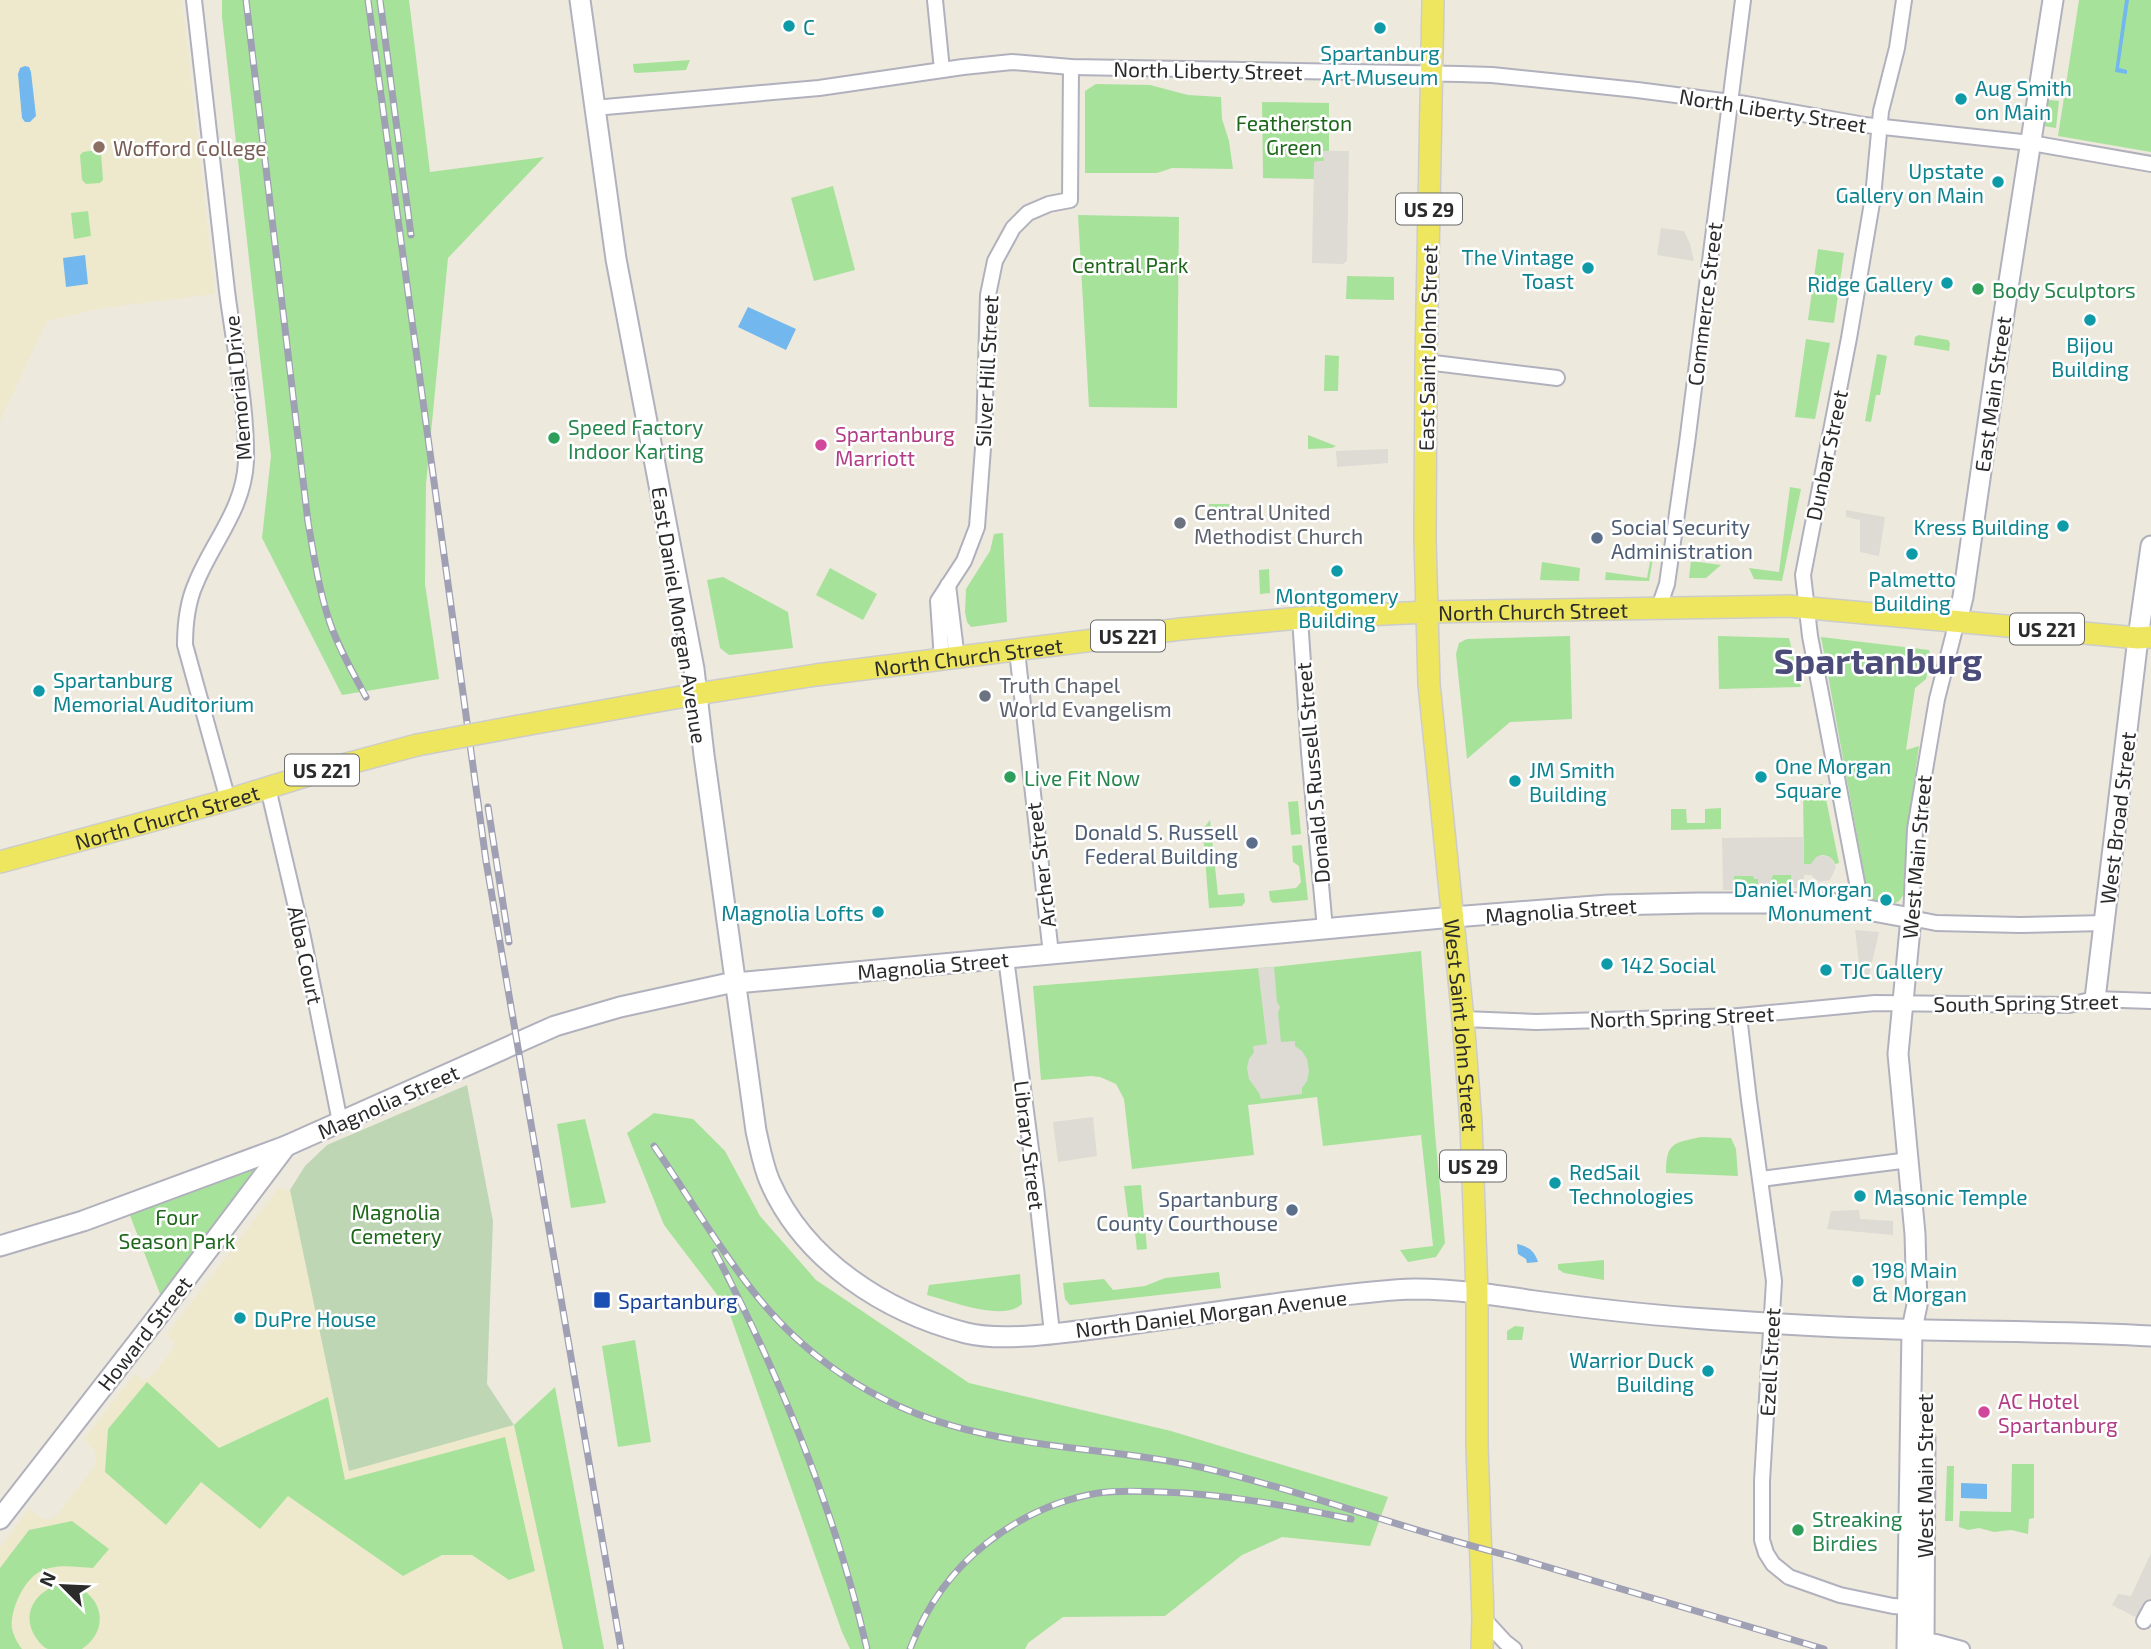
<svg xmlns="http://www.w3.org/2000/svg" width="2151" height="1649" font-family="'Exo 2',sans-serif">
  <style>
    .education { fill: #eee9cd }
    .green { fill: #a7e29a }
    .cemetery { fill: #bfd6b5 }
    .plaza { fill: #dddbd4 }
    .water { fill: #72b7ed }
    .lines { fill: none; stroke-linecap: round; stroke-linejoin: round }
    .street-casing { stroke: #b1b1be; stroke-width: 18 }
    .secondary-casing { stroke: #b1b1be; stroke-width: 23 }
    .primary-casing { stroke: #ccc; stroke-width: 24 }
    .street { stroke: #fff; stroke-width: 14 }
    .secondary { stroke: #fff; stroke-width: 19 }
    .primary { stroke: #efe660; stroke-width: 21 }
    .rail-casing { stroke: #a0a0b5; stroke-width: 7 }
    .rail { stroke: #fff; stroke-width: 4.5; stroke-dasharray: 13; stroke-linecap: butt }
    .primary-bridge-casing { stroke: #ccc; stroke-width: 24; stroke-linecap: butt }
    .primary-bridge { stroke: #efe660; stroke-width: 21 }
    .culture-dot { fill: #0f9aa8; stroke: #fff; stroke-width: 2.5 }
    .education-dot { fill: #8d6e63; stroke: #fff; stroke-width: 2.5 }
    .leisure-dot { fill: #2e9e5b; stroke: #fff; stroke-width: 2.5 }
    .hotel-dot { fill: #d1479c; stroke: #fff; stroke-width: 2.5 }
    .worship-dot { fill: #6b7280; stroke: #fff; stroke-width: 2.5 }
    .service-dot { fill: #5c6f8a; stroke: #fff; stroke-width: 2.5 }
    .transit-dot { fill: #1a4fb4; stroke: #fff; stroke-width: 2.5 }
    .labels { text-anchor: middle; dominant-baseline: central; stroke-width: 5; stroke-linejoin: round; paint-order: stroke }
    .shield { fill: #fff; stroke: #6b6b6b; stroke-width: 2 }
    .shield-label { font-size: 19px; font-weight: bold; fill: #2b2b2b }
    .culture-label { font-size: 21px; fill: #0d838f; stroke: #fff; text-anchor: start }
    .street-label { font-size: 21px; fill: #2b2b2b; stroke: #fff }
    .park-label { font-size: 21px; fill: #1e681b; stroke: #fff }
    .education-label { font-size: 21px; fill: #785e54; stroke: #fff; text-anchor: start }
    .leisure-label { font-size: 21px; fill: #27864d; stroke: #fff; text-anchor: start }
    .hotel-label { font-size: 21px; fill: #b23c85; stroke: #fff; text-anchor: start }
    .worship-label { font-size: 21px; fill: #5b616d; stroke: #fff; text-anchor: start }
    .service-label { font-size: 21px; fill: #4e5e75; stroke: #fff; text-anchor: end }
    .transit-label { font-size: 21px; fill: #164399; stroke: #fff; text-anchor: start }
    .town-label { font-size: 35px; font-weight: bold; fill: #4c4c7b; stroke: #fff }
  </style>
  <rect width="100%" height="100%" fill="#ede9dd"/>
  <g class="education">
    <path d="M0 0H182L215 294 103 308 47 321 0 421Z"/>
    <path d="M279 1188 290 1190 349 1470 514 1425 563 1649H0V1547L29 1509 39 1517 47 1520 53 1518 58 1514 96 1464 95 1451 84 1439 135 1374 144 1380 153 1375 174 1347V1343L167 1334Z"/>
  </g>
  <g class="green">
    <path d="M222 0H409L430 172 544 157 448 258 426 484 425 584 439 679 342 695 262 538 271 456 222 17Z"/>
    <path d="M2079 0H2151V152L2058 136Z"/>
    <path d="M690 60 686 70 637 73 634 72 633 64Z"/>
    <path d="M1096 84 1150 85 1188 95 1221 97 1222 119 1229 141 1233 169 1172 168 1157 173H1085V91Z"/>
    <path d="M2050 100 2059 101 2056 128 2043 126 2047 102Z"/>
    <path d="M1262 102 1329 103V151H1323L1324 161 1314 162V179L1263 178Z"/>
    <path d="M97 150 101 153 103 180 100 183 86 184 82 180 80 155 83 152Z"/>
    <path d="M833 186 855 270 814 281 791 198Z"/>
    <path d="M88 211 91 236 74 239 71 213Z"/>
    <path d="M1078 215 1179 217 1177 408 1089 407Z"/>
    <path d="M1818 249 1844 253 1834 323 1808 320Z"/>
    <path d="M1347 276 1394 277V300L1346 299Z"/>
    <path d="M1919 335 1948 340 1950 343 1949 351 1914 345 1915 337Z"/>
    <path d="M1806 339 1830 343 1815 419 1795 417Z"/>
    <path d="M1877 354 1887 356 1880 395H1876L1871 422 1865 421Z"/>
    <path d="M1325 355 1339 356 1338 391H1324Z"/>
    <path d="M1308 435 1336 446 1332 448 1308 449Z"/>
    <path d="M1790 487 1801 489 1782 581 1754 579 1749 568 1779 572Z"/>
    <rect x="1209" y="504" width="23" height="12"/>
    <path d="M1003 533 1007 622 971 627 967 622 965 612 966 589 990 551 994 534Z"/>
    <path d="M1651 556 1653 559 1649 581 1605 580 1606 572 1647 578Z"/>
    <path d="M1691 561 1721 565 1706 578H1689Z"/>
    <path d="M1542 562 1580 568 1579 581 1540 580Z"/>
    <path d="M830 568 877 594 863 620 816 595Z"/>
    <path d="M1269 569 1270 593 1260 594 1259 570Z"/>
    <path d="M723 577 788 612 793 648 729 655 720 648 707 580Z"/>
    <path d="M1570 636 1572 719 1510 722 1467 759 1456 654 1459 643 1467 639Z"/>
    <path d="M1718 636 1789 638 1801 687 1719 689Z"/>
    <path d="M1821 637 1929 650 1931 659 1926 679 1915 688 1906 750 1919 746 1907 832 1905 891C1899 906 1893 904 1878 905L1868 896Z"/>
    <path d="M1823 784 1839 863 1835 864C1832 857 1827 855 1821 855L1812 864H1804L1803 791H1810L1811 785Z"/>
    <path d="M1298 801 1301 834 1291 835 1288 802Z"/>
    <path d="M1721 808V829L1671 830V809H1686L1687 823H1705V809Z"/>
    <path d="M1210 820 1218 895 1244 893 1245 902 1242 906 1209 908 1203 833 1204 828Z"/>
    <path d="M1302 845 1308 900 1273 903 1270 900 1269 891 1296 888 1301 882 1299 866 1293 862 1292 846Z"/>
    <path d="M1772 875H1792V885L1734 886V876H1754L1758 879V884L1769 883Z"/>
    <path d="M1421 951 1435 1133 1445 1243 1436 1257 1408 1262 1400 1250 1433 1246 1421 1135 1323 1146 1317 1097 1248 1105 1254 1155 1132 1169 1124 1099 1116 1084 1100 1077 1091 1076 1041 1080 1033 986 1273 967Z"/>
    <path d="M654 1113 693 1119 725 1151 760 1216 816 1280 969 1383 1171 1431 1388 1497 1370 1546 1282 1537 1242 1555 1165 1616 1063 1617 1028 1643 1025 1649H850L842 1632 728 1309 664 1225 627 1133Z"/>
    <path d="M585 1119 606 1203 571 1208 557 1124Z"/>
    <path d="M1701 1137 1731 1138 1736 1149 1738 1176 1666 1173C1666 1142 1674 1143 1701 1137Z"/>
    <path d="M286 1146 165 1307 126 1205Z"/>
    <path d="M1141 1185 1147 1249 1137 1250 1133 1217H1128L1124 1186Z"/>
    <path d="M1604 1260V1280L1564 1273 1558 1269V1264Z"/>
    <path d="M1219 1272 1221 1288 1070 1305 1065 1299 1063 1283 1104 1279 1113 1290 1145 1286 1165 1278Z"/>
    <path d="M1020 1274 1022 1304C1003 1322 951 1301 927 1295L929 1285Z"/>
    <path d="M1515 1326 1524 1327 1522 1340H1507V1331Z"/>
    <path d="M635 1340 651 1442 618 1447 602 1346Z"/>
    <path d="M147 1382 219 1448 328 1397 345 1480 505 1437 535 1571 509 1580 472 1555H442L403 1576 288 1496 260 1529 201 1482 166 1525 105 1472 108 1429Z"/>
    <path d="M555 1387 604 1649H563L514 1425Z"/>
    <path d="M2012 1464H2034V1518L2029 1519 2028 1534 2011 1530 1994 1532 1979 1528 1968 1530 1959 1527 1960 1511 2011 1512Z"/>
    <path d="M1947 1466H1954L1953 1521H1945Z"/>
    <path d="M72 1521 109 1549 93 1568C75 1567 56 1563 39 1572 25 1580 14 1603 12 1619 10 1630 16 1641 22 1649H0V1568L29 1530Z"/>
    <path d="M67 1583C102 1592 112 1628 82 1649 72 1649 58 1649 48 1649 44 1648 39 1642 36 1638 18 1611 40 1586 67 1583Z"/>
  </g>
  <path class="cemetery" d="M467 1085 493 1221 487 1384 514 1425 349 1471 290 1190 305 1166 327 1145Z"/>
  <g class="plaza">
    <path d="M1323 151H1349L1347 261 1343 264 1312 263 1314 162 1324 161Z"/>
    <path d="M1661 228 1684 231 1690 244 1694 261 1657 255Z"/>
    <path d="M1388 449V463L1337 467 1336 451Z"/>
    <path d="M1846 510 1885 517 1879 556 1860 552V520L1846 517Z"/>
    <path d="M1803 837 1804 864H1811L1816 857 1821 855 1830 857 1836 867 1830 880 1819 882 1811 875H1804V888H1792L1791 875H1773L1769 884H1758V879H1754L1753 876H1734V890H1723L1722 838Z"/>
    <path d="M1855 930 1879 932 1868 980 1861 981Z"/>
    <path d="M1274 967 1277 1002 1280 1007 1278 1013 1281 1042 1295 1041V1046L1302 1051 1307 1059 1309 1071 1307 1081 1302 1088V1094L1261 1099 1259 1093 1249 1079 1247 1068 1249 1059 1254 1052 1253 1046 1267 1044 1258 968Z"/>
    <path d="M1093 1117 1097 1156 1058 1162 1053 1122Z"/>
    <path d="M1859 1210 1860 1219 1893 1221V1235L1827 1229 1831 1211Z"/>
    <path d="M2151 1553V1625L2112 1605 2118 1594 2131 1596Z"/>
  </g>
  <g class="water">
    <path d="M2125 0H2129L2119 68 2127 70V74L2115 72Z"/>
    <path d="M25 66 29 67 31 72 36 116 30 122H25L22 118 18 74 20 68Z"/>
    <path d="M85 255 88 284 66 287 63 258Z"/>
    <path d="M748 307 796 329 786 350 738 327Z"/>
    <path d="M1517 1244C1528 1246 1535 1251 1538 1262L1527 1263 1526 1259 1518 1254Z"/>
    <path d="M1961 1483 1987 1484V1499L1961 1498Z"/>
  </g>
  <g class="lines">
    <defs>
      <g id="street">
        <path d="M194 0C205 97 216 194 227 291 234 347 247 404 246 461 244 509 213 541 196 583 187 603 185 623 185 645L228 800"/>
        <path d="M935 0 942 70"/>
        <path d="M594 108 819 88 963 67 1012 62 1071 67 1460 74 1492 75 1637 90 1746 104 1865 125 2031 143 2151 164"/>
        <path d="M1426 362 1557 378"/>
        <path d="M948 585 957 659"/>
        <path d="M1659 607 1667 584 1687 443 1743 0"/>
        <path d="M1300 618 1309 752 1325 929"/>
        <path d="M1957 621 1937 699 1915 829 1911 918 1936 923 2020 925 2104 923"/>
        <path d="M1017 651 1051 954"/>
        <path d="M942 660 938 601 964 561 977 527 984 435 988 295 995 261 1013 228 1028 213 1049 204 1070 200 1071 67"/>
        <path d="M268 788 303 937 340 1122"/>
        <path d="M1862 909 1810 636 1803 575 1849 338 1873 197 1881 111 1897 48 1904 0"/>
        <path d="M1006 958 1036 1188 1052 1333"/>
        <path d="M1739 1016 1749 1100 1774 1281 1762 1481V1540L1766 1553 1773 1564 1789 1577 1840 1595 1893 1606 1907 1607"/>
        <path d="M1463 1019 1536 1022 1739 1016 1875 1003 2069 1005 2095 999 2151 1001"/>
        <path d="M1761 1179 1909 1160"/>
        <path d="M1483 1618 1505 1642 1514 1649"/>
        <path d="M2144 1621 2151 1608"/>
        <path d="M1924 1641 1936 1642 1962 1649"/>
      </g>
      <g id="secondary">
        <path d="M580 0 616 259 694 669 704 755 756 1131C760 1148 763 1166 770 1182 805 1261 885 1312 966 1333 1006 1343 1074 1331 1116 1326 1173 1318 1230 1310 1288 1302 1330 1297 1373 1290 1415 1289 1455 1289 1495 1295 1535 1301 1587 1308 1640 1314 1692 1318 1760 1323 1827 1327 1895 1329 1980 1332 2066 1331 2151 1336"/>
        <path d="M1957 621 1963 597 2000 339 2053 0"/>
        <path d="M2095 999 2138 638 2151 546"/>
        <path d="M0 1246 83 1221 286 1146 555 1026 620 1007 725 984 1453 917 1608 905 1698 903H1830L1911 918 1898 1054 1915 1234 1917 1305 1912 1329 1907 1649"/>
        <path d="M0 1519 158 1316 286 1146"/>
        <path d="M1924 1649 1925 1438"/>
      </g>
      <g id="primary">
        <path id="s1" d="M1433 0 1426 362 1425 538 1429 684 1463 1019 1471 1123 1477 1292V1446L1483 1618 1482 1649"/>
        <path id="s2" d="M519 726 697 694 816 675 1181 629 1300 618 1428 612 1788 606 2138 638 2151 637"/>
        <path id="s3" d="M0 862 228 800 328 769 417 745"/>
      </g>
    </defs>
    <use href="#street" class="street-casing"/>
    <use href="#secondary" class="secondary-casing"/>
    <use href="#primary" class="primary-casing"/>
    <use href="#street" class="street"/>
    <use href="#secondary" class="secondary"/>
    <use href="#primary" class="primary"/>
    <defs>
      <g id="rail">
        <path d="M246 0 308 522C314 556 319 591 330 623 339 649 353 673 366 697"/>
        <path d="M368 0 486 861 621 1649"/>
        <path d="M380 0 411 235"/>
        <path d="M488 807 509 942"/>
        <path d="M654 1146C686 1192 714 1241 749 1286 808 1364 889 1414 985 1434 1056 1450 1129 1451 1200 1467 1304 1491 1405 1530 1510 1556L1824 1649"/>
        <path d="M715 1252C781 1378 835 1510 867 1649"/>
        <path d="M910 1649C926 1607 952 1570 987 1543 1020 1517 1057 1500 1098 1493 1119 1490 1141 1491 1162 1492 1226 1494 1288 1506 1351 1519"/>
      </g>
    </defs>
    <use href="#rail" class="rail-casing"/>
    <use href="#rail" class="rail"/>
    <defs>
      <path id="primary-bridge" d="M417 745 519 726"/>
    </defs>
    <use href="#primary-bridge" class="primary-bridge-casing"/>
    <use href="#primary-bridge" class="primary-bridge"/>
  </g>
  <g class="culture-dot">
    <circle cx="789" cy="26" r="7"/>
    <circle cx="1380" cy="28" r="7"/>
    <circle cx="1961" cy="99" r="7"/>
    <circle cx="1998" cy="182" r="7"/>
    <circle cx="1588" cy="268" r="7"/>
    <circle cx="1947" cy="283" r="7"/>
    <circle cx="2090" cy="320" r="7"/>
    <circle cx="2063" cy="526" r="7"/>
    <circle cx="1912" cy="554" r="7"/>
    <circle cx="1337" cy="571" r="7"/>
    <circle cx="39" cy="691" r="7"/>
    <circle cx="1761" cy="777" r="7"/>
    <circle cx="1515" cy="781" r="7"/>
    <circle cx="1886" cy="900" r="7"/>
    <circle cx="878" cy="912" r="7"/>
    <circle cx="1607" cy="964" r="7"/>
    <circle cx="1826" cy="970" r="7"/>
    <circle cx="1555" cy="1183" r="7"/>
    <circle cx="1860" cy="1196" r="7"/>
    <circle cx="1858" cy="1281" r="7"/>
    <circle cx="240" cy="1318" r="7"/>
    <circle cx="1708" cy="1371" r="7"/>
  </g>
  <circle class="education-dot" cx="99" cy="147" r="7"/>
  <g class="leisure-dot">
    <circle cx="1978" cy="289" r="7"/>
    <circle cx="554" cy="438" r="7"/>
    <circle cx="1010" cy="777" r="7"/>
    <circle cx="1798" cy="1530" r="7"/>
  </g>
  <g class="hotel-dot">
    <circle cx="821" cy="445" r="7"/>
    <circle cx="1984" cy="1412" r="7"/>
  </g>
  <g class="worship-dot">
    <circle cx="1180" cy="523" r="7"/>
    <circle cx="985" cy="696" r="7"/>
  </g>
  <g class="service-dot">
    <circle cx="1597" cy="538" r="7"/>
    <circle cx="1252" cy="843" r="7"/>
    <circle cx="1292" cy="1210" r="7"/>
  </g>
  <rect class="transit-dot" x="593" y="1291" width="18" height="18" rx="3.5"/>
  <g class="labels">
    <g class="shield">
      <rect x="1396" y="193.5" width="66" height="31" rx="5"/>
      <rect x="2010" y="613.5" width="74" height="31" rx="5"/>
      <rect x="1091" y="620.5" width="74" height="31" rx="5"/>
      <rect x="285" y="754.5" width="74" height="31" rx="5"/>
      <rect x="1440" y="1150.5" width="66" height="31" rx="5"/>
    </g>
    <g class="shield-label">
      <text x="1429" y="209">US 29</text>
      <text x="2047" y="629">US 221</text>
      <text x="1128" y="636">US 221</text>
      <text x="322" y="770">US 221</text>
      <text x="1473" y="1166">US 29</text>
    </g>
    <g class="culture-label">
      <text x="803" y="26">C</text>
      <text x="1380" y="52" text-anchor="middle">Spartanburg<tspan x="1380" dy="24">Art Museum</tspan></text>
      <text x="1975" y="87">Aug Smith<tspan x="1975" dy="24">on Main</tspan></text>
      <text x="1984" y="170" text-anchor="end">Upstate<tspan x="1984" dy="24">Gallery on Main</tspan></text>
      <text x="1574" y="256" text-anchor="end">The Vintage<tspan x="1574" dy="24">Toast</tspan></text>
      <text x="1933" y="283" text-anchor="end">Ridge Gallery</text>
      <text x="2090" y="344" text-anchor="middle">Bijou<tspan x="2090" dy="24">Building</tspan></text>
      <text x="2049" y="526" text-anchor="end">Kress Building</text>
      <text x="1912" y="578" text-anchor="middle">Palmetto<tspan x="1912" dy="24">Building</tspan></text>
      <text x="1337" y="595" text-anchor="middle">Montgomery<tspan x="1337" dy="24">Building</tspan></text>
      <text x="53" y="679">Spartanburg<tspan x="53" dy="24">Memorial Auditorium</tspan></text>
      <text x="1775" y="765">One Morgan<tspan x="1775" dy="24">Square</tspan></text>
      <text x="1529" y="769">JM Smith<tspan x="1529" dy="24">Building</tspan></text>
      <text x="1872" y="888" text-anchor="end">Daniel Morgan<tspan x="1872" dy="24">Monument</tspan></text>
      <text x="864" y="912" text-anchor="end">Magnolia Lofts</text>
      <text x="1621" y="964">142 Social</text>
      <text x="1840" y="970">TJC Gallery</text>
      <text x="1569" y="1171">RedSail<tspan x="1569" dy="24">Technologies</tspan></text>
      <text x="1874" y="1196">Masonic Temple</text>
      <text x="1872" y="1269">198 Main<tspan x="1872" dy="24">&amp; Morgan</tspan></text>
      <text x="254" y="1318">DuPre House</text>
      <text x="1694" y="1359" text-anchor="end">Warrior Duck<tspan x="1694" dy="24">Building</tspan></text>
    </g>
    <g class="street-label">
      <text transform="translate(1208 70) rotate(1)">North Liberty Street</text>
      <text transform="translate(1773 110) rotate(9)">North Liberty Street</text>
      <text transform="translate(1704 304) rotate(-83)">Commerce Street</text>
      <text transform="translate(1427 348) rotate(-89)">East Saint John Street</text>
      <text transform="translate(986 371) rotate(-87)">Silver Hill Street</text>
      <text transform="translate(237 388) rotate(-95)">Memorial Drive</text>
      <text transform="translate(1992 394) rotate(-82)">East Main Street</text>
      <text transform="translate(1826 455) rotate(-78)">Dunbar Street</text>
      <text stroke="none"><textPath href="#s2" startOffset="1022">North Church Street</textPath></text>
      <text transform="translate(680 615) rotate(81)">East Daniel Morgan Avenue</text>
      <text stroke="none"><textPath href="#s2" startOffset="455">North Church Street</textPath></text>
      <text transform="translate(1312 773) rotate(-95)">Donald S Russell Street</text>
      <text stroke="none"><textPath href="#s3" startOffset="173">North Church Street</textPath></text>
      <text transform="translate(2117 818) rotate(-83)">West Broad Street</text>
      <text transform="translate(1916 857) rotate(-85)">West Main Street</text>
      <text transform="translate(1040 865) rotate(-97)">Archer Street</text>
      <text transform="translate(1561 910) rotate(-4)">Magnolia Street</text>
      <text transform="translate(306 955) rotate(78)">Alba Court</text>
      <text transform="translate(933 965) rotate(-5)">Magnolia Street</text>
      <text transform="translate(2026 1002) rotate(-1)">South Spring Street</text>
      <text transform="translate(1682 1016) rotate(-2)">North Spring Street</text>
      <text stroke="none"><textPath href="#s1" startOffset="1027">West Saint John Street</textPath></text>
      <text transform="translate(388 1101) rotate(-24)">Magnolia Street</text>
      <text transform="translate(1030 1145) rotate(83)">Library Street</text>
      <text transform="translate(1211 1313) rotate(-7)">North Daniel Morgan Avenue</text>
      <text transform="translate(144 1333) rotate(-52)">Howard Street</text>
      <text transform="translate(1769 1362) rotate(-87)">Ezell Street</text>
      <text transform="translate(1924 1476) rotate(-90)">West Main Street</text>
    </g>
    <g class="park-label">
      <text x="1294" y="122">Featherston<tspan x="1294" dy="24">Green</tspan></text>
      <text x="1130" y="264">Central Park</text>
      <text x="396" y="1211">Magnolia<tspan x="396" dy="24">Cemetery</tspan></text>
      <text x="177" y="1216">Four<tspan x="177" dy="24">Season Park</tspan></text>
    </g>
    <g class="education-label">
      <text x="113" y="147">Wofford College</text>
    </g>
    <g class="leisure-label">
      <text x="1992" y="289">Body Sculptors</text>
      <text x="568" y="426">Speed Factory<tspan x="568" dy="24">Indoor Karting</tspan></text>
      <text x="1024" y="777">Live Fit Now</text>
      <text x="1812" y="1518">Streaking<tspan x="1812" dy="24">Birdies</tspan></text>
    </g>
    <g class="hotel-label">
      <text x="835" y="433">Spartanburg<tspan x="835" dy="24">Marriott</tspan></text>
      <text x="1998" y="1400">AC Hotel<tspan x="1998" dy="24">Spartanburg</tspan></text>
    </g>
    <g class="worship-label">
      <text x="1194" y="511">Central United<tspan x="1194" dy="24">Methodist Church</tspan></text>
      <text x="999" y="684">Truth Chapel<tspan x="999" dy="24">World Evangelism</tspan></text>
    </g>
    <g class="service-label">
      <text x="1611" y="526" text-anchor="start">Social Security<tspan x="1611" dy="24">Administration</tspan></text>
      <text x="1238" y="831">Donald S. Russell<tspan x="1238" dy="24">Federal Building</tspan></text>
      <text x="1278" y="1198">Spartanburg<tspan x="1278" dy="24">County Courthouse</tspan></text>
    </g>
    <g class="transit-label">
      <text x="618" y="1300">Spartanburg</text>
    </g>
    <g class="town-label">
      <text x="1878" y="660">Spartanburg</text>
    </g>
  </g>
  <g transform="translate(63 1586) rotate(294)" stroke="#ffffff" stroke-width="5" paint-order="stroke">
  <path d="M0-5L12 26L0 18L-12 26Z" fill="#2b2b2b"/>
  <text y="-10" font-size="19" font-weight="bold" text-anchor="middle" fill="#2b2b2b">N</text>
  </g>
</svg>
